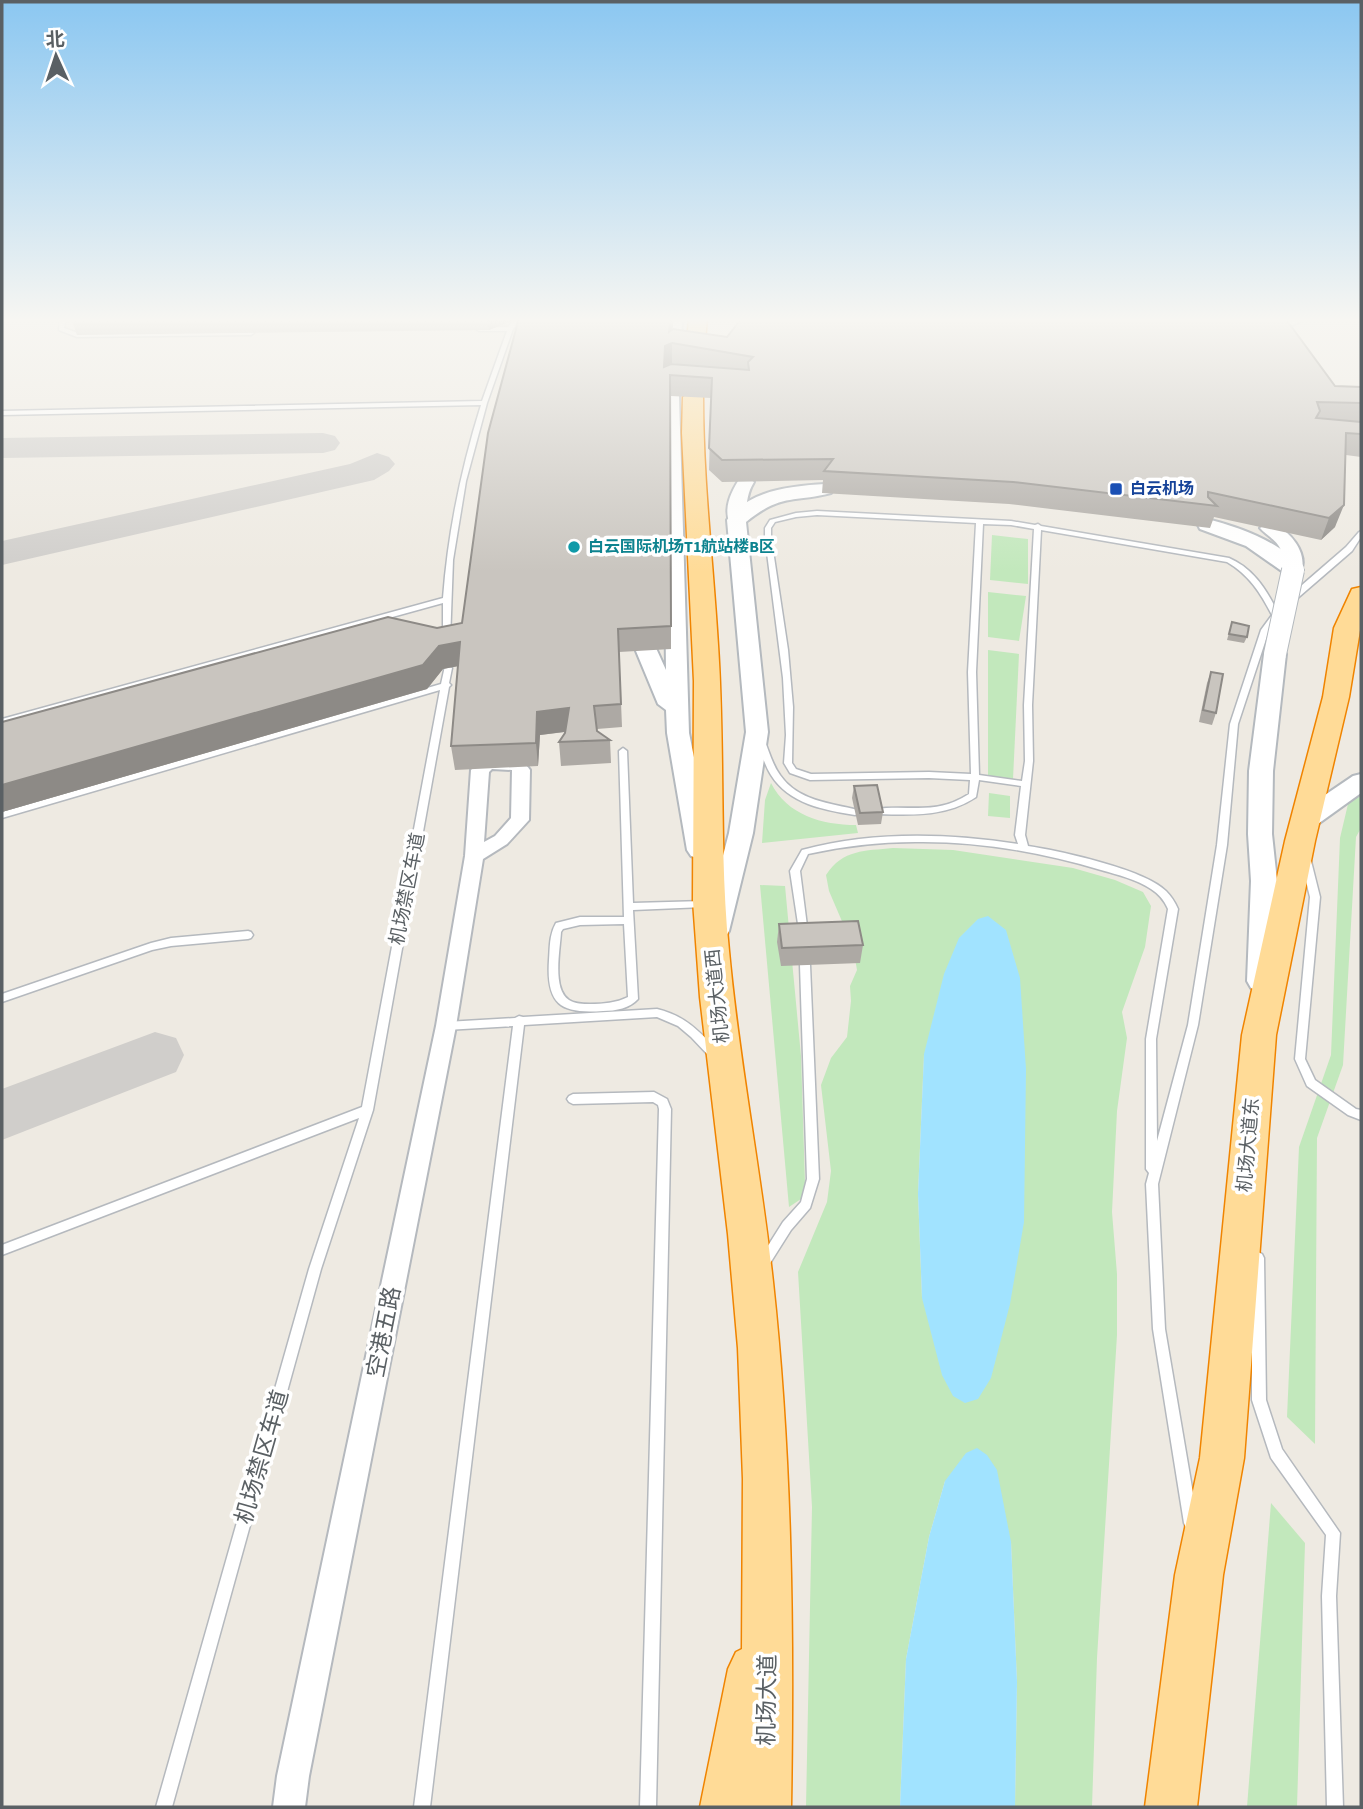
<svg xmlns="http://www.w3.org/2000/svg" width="1363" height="1809" font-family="'Source Sans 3','Noto Sans SC',sans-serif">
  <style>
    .green { fill: #c2e8bc; fill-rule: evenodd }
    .water { fill: #a1e3ff }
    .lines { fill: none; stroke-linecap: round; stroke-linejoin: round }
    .taxiway { fill: #d0cecb; fill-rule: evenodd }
    .service-casing { stroke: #b5b9be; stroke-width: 3 }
    .minor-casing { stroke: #b5b9be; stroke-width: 4 }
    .tertiary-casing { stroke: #b5b9be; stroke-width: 4 }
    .secondary-casing { stroke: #b4b9be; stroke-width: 4 }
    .trunk-casing { stroke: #f08400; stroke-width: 3 }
    .service { fill: #fff; fill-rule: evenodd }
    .minor { fill: #fff; fill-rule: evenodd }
    .tertiary { fill: #fff; fill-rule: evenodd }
    .secondary { fill: #fff; fill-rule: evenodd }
    .trunk { fill: #ffdb97; fill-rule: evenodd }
    .secondary-bridge-casing { stroke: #b4b9be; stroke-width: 24; stroke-linecap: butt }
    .secondary-bridge { stroke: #fff; stroke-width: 22 }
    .wall { fill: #ada9a4; fill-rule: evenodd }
    .shaded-wall { fill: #8d8a86 }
    .building { fill: #c9c5bf; stroke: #8d8a86; stroke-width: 2; fill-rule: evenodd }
    .transit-dot { fill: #1a4fb4; stroke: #fff; stroke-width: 2.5 }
    .culture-dot { fill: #0f9aa8; stroke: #fff; stroke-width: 2.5 }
    .labels { text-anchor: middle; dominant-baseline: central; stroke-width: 7; stroke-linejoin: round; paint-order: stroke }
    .far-transit-label { font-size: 16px; font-weight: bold; fill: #164399; stroke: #fff; text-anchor: start }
    .far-culture-label { font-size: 16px; font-weight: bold; fill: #0d838f; stroke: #fff; text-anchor: start }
    .street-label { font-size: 19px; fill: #5a6064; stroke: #fff }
    .near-street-label { font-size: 23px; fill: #5a6064; stroke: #fff }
  </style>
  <rect width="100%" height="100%" fill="#eeeae2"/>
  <g class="green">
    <path d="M992 535 1028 539V584L990 580Z"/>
    <path d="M988 592 1026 596 1019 641 988 637Z"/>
    <path d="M988 650 1019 654 1013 779 988 776Z"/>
    <path d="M771 783C787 815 822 825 856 825L858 833 762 843 765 800Z"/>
    <path d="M989 793 1010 796V818L988 816Z"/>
    <path d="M1361 793V828L1356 837 1343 1065 1317 1138 1315 1444 1287 1417 1299 1147 1331 1055 1340 838 1348 804Z"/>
    <path d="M893 848 953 850 1073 868 1115 880 1143 892 1151 906 1145 947 1122 1012 1127 1038 1117 1111 1112 1212 1117 1274V1335L1097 1658 1092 1807H1015L1017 1682 1011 1542 945 1481 929 1537 906 1659 900 1807H806L812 1507 798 1272 827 1202 831 1171 821 1085 831 1058 847 1037 851 1001 850 986 857 970 853 947 829 891 826 875C843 849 865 851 893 848ZM924 1054 922 1298 918 1194Z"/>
    <path d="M760 885 785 886 801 1056 805 1183 801 1199 789 1207Z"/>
    <path d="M1271 1503 1305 1543 1297 1807H1247Z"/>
  </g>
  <g class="water">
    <path d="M988 916 1006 930 1020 978 1026 1069 1024 1222 1010 1304 991 1378 978 1399 965 1403 953 1396 942 1375 922 1298 918 1194 924 1054 944 974 959 938 978 919Z"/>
    <path d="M977 1448 987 1455 997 1470 1011 1542 1017 1682 1015 1807H900L906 1659 929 1537 945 1481 966 1453Z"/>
  </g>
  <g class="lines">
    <g class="taxiway">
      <path d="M323 433 335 436 340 443 335 450 323 453 2 458V438Z"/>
      <path d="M377 453 389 457 395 464 389 471 374 480 2 565V541L350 464Z"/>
      <path d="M155 1032 176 1038 184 1055 176 1072 2 1140V1089Z"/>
    </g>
    <defs>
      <g id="service">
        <path d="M60 318H66L64 328 78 333 251 331 254 333 251 335 77 337 59 330Z"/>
        <path d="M514 320 519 321 513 329 487 403 466 481 453 560 450 641H447L443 639V603L2 725V719L443 598C448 532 461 469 481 405L2 415V411L482 401 507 331H479L476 329 479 327H508Z"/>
        <path d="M817 511 1011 521 1035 525 1038 524 1041 526 1229 558C1252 568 1265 587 1276 609L1279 608 1283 610 1269 630 1238 724 1227 845 1198 1025 1158 1184 1165 1329 1198 1523 1196 1528 1191 1530 1186 1528 1184 1523 1153 1329 1146 1184 1149 1173 1146 1169V1039L1168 909C1164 900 1159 894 1151 889 1136 879 1118 875 1101 870 1041 852 977 841 915 842 879 842 844 846 808 854L800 871 808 934 806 937H800L790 871 802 850C872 831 947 833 1018 844L1015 835 1021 786 979 780 976 797C946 817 913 815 878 814L874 811 875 809C911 804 935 816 969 794L970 780 929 778 810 780 790 773 784 763 786 735 783 678 765 537V528L770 520 796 513ZM817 515 976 523 968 672 971 774 929 772 811 774 796 769 792 763 793 707 788 650 771 537V528L775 522 796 517ZM983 524 1011 525 1034 529 1024 705 1025 761 1022 781 979 775 976 672ZM1041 530 1227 562C1249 575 1260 592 1272 615L1261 630 1230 724 1217 845 1188 1025 1157 1141 1156 1039 1178 909C1175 902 1171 896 1166 891 1144 869 1060 851 1028 846L1025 835 1033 761 1032 705Z"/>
        <path d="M1361 531V537L1352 551 1293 602H1287V598L1346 547 1359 532Z"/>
        <path d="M445 666H448L452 668 449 683 451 685 449 687 373 1110 321 1269 172 1807H156L309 1269 359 1118 2 1255V1245L362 1107 440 690 2 818V812L441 684Z"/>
        <path d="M760 736 764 739C769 751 772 764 780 775 798 801 830 803 858 810L859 812 858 814 855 815C824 810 789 804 771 775 764 764 761 751 756 739Z"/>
        <path d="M623 748 627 751 633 903 704 901 709 904 704 907 633 910 638 999C630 1008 616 1011 603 1011 561 1014 546 1005 549 960 550 948 549 935 556 923L580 917H624L619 751ZM624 924 628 997C616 1003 603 1004 590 1004 583 1004 575 1004 569 1000 552 989 560 950 561 932L563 929 580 925Z"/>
        <path d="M1306 858 1311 861 1320 897 1305 1059 1315 1080 1356 1109 1361 1110V1120L1348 1115 1307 1086 1295 1059 1310 897 1301 861Z"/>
        <path d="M248 931 251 932 253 935 251 938 248 939 171 946 152 950 2 1002V994L151 943 171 938Z"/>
        <path d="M805 961 809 962 810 965 819 1179 810 1208 791 1230 767 1268 763 1270 759 1268 757 1264 759 1260 783 1222 801 1202 807 1179 800 965 801 962Z"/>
        <path d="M657 1009C685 1016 698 1030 717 1050L718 1053 717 1056 713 1057 709 1056 691 1037 678 1026 657 1017 524 1025 430 1807H414L513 1026 446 1030 442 1029 441 1026 442 1023 446 1022 515 1018 519 1016 523 1017Z"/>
        <path d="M654 1092 667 1099 671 1109 656 1807H640L659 1109 658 1105 653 1102 573 1104 569 1102 567 1099 569 1096 573 1094Z"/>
        <path d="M1258 1252 1262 1254 1264 1258 1266 1400 1282 1449 1340 1533 1336 1596 1343 1807H1327L1322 1596 1326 1535 1271 1458 1252 1400V1258L1254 1254Z"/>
      </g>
      <path id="minor" d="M488 757C506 757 519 754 530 770L529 820 507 844 483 859 456 1026 309 1776 305 1807H273L277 1776 436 1026 465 856 471 770 482 759ZM492 769 512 770 511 818 495 836 484 842 489 772Z"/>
      <g id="tertiary">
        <path d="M1288 318H1308L1270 335H1260L1258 332Z"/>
        <path d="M746 477 754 482C744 498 749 509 742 524H730C723 508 731 492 740 478Z"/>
        <path d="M1269 523C1289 528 1310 554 1300 574H1286C1283 566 1285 558 1281 550 1277 540 1267 536 1260 528Z"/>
      </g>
      <g id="secondary">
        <path d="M668 318H682L681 349 673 354 665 349Z"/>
        <path d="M671 391 679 396 689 733 713 850 709 856 700 859 691 856 687 850 667 733 666 710 658 704 636 651 639 646H655L666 670 663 396Z"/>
        <path d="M825 484 831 485 834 489 831 493C792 503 782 493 746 522L768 732 753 833 729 931 725 938 716 941 707 938 703 931 729 833 746 732 727 520C749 490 791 486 825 484Z"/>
        <path d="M1207 519C1239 527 1282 542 1303 570L1300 574H1286L1246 546 1200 529 1198 525Z"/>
        <path d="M1275 648 1283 649 1286 654 1273 771 1272 834 1277 881 1275 981 1271 988 1261 992 1251 988 1247 981 1251 881 1248 834 1249 771 1264 654 1267 649Z"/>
        <path d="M1361 774V793L1315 826 1306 828 1297 826 1294 820 1297 814 1353 776Z"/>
      </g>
      <g id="trunk">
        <path d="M689 318H707L704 353 695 359 686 353Z"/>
        <path d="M693 391 703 397C703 480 713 562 718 645 725 747 719 849 729 951 739 1062 761 1171 773 1282 792 1456 794 1633 791 1807H700L728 1669 736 1652 742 1649 743 1479 738 1348 728 1234 700 997 693 901 694 681 682 433 683 397Z"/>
        <path d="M1361 587V624L1349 697 1315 841 1276 1035 1244 1458 1223 1575 1197 1807H1145L1175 1575 1200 1458 1242 1035 1285 841 1323 697 1334 628 1352 589Z"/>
      </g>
    </defs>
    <use href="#service" class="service-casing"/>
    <use href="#minor" class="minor-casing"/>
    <use href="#tertiary" class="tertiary-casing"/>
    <use href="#secondary" class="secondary-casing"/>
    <use href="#trunk" class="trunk-casing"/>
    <use href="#service" class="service"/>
    <use href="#minor" class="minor"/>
    <use href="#tertiary" class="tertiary"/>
    <use href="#secondary" class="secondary"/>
    <use href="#trunk" class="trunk"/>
    <defs>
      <path id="secondary-bridge" d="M1275 654 1293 570"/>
    </defs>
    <use href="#secondary-bridge" class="secondary-bridge-casing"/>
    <use href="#secondary-bridge" class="secondary-bridge"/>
  </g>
  <g class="wall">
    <path d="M71 318H674L672 330 727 337 1335 386 1361 387V457L1346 455 1335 527 1321 540 1214 517 1210 528 1009 504 822 493 823 480 722 482 709 470 711 398 671 396V649L619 652 622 727 597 729V731L610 740 611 763 561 766 559 742 565 732 540 735 538 766 455 770 451 746 458 666 443 669 427 689 2 812V722L462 623 518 321H511L489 330 77 335ZM672 363 683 365 665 367V366Z"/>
    <path d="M1232 622 1247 637 1244 643 1227 640Z"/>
    <path d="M1211 672 1216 713 1212 725 1199 722 1207 683Z"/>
    <path d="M854 786 883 812 881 824 858 825 852 798Z"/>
    <path d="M779 924 863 945 860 963 781 966 777 942Z"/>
  </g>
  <g class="shaded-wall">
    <path d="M487 318H511V321L489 330Z"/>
    <path d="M671 318H674L670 344 672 343V363L665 366 664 388 665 346 669 332Z"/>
    <path d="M1344 505 1335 527 1321 540 1329 518Z"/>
    <path d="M460 642 464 665 443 669 427 689 2 812V785L439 646Z"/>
    <path d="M569 708 571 731 540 735 538 766 536 743 537 712Z"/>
  </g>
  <g class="building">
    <path d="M519 318H671L669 332 673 329 727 337 742 318H1282L1288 322 1335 386 1361 387V403L1317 402 1320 411 1316 418 1361 422V434L1346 433 1344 505 1329 518 1208 492V497L1217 506 1013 482 824 471 833 459 722 460 709 448 712 378 670 375 671 626 618 629 621 704 594 706 597 731 610 740 559 742 565 733 569 708 537 712 536 743 451 746 460 642 439 646 423 665 2 785V722L388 617 437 628 462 623 488 433ZM672 343 753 357 748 362 749 370 671 364 664 367 665 346Z"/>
    <path d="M1232 622 1249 626 1247 637 1229 634Z"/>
    <path d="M1211 672 1223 674 1216 713 1203 710Z"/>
    <path d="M877 785 883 812 860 813 854 786Z"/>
    <path d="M858 921 863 945 782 948 779 924Z"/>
  </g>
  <linearGradient id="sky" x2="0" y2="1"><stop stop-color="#8bc7f1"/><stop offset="0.56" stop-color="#f7f6f2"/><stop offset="1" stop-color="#f7f6f2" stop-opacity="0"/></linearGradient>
  <rect width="1363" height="572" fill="url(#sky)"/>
  <rect class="transit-dot" x="1109" y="482" width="14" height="14" rx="3.5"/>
  <circle class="culture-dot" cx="574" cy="547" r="7"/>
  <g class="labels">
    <g class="far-transit-label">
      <text x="1130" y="489">白云机场</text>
    </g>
    <g class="far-culture-label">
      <text x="588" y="547">白云国际机场T1航站楼B区</text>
    </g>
    <g class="street-label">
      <text transform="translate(408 889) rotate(-79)">机场禁区车道</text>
      <text transform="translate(718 996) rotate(-96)">机场大道西</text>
      <text transform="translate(1249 1145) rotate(-85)">机场大道东</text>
    </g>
    <g class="near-street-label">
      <text transform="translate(384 1332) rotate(-79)">空港五路</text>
      <text transform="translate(262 1457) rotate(-74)">机场禁区车道</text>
      <text transform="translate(767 1700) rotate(-89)">机场大道</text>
    </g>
  </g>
  <rect width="1363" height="1809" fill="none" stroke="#5a6064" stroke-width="7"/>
  <g transform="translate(56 56) rotate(357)" stroke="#ffffff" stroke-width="5" paint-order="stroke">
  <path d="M0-5L12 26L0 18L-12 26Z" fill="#5a6064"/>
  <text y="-10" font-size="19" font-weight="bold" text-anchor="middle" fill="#5a6064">北</text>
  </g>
</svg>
